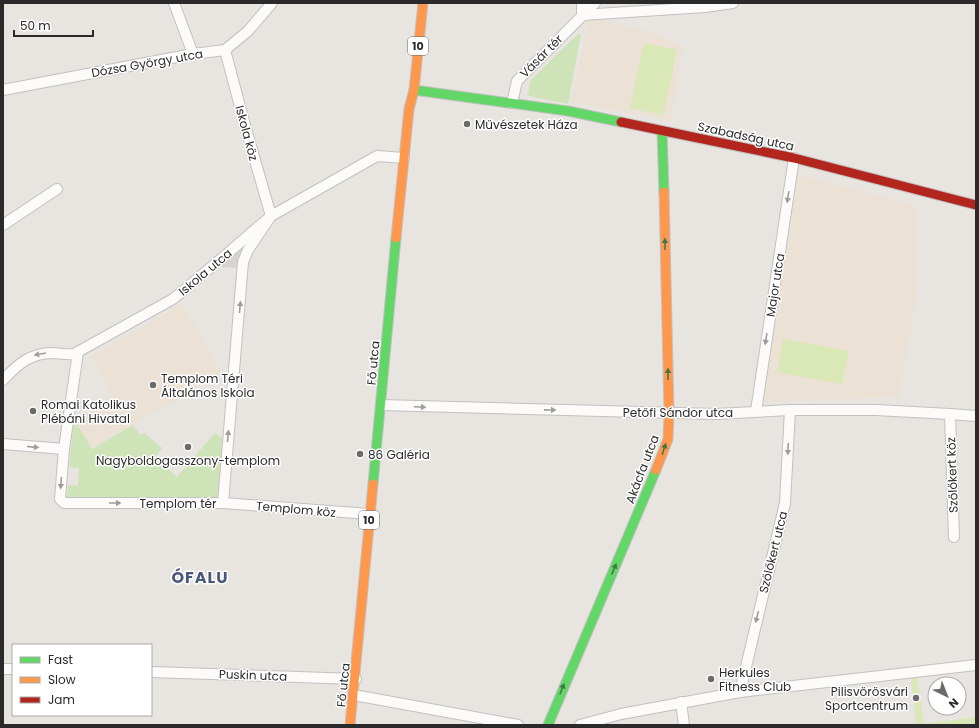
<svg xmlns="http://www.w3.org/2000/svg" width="979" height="728" font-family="Poppins,sans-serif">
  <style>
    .education { fill: #ebe1d4 }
    .green { fill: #cee3b8 }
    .pitch { fill: #dae7b6 }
    .plaza { fill: #d8d4cf }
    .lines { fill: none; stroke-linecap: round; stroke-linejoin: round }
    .street-casing { stroke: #c2c1c1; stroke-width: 12 }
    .fast-casing { stroke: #c2c1c1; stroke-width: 11 }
    .slow-casing { stroke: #c2c1c1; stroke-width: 11 }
    .jam-casing { stroke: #c2c1c1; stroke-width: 11 }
    .street { stroke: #fcfbfa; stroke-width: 10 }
    .fast { stroke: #63d668; stroke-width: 9 }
    .slow { stroke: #ff974d; stroke-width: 9 }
    .jam { stroke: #b3261e; stroke-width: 9 }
    .oneway { fill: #9e9d9c }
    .oneway2 { fill: #447746 }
    .poi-dot { fill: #6c6b6a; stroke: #fff; stroke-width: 1.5 }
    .labels { text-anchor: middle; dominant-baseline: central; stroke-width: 3; stroke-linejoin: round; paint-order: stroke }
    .shield { fill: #fff; stroke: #6a6a6a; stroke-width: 1 }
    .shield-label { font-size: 11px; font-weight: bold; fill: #2a2a2a }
    .street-label { font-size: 12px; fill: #2a2a2a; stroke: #fff }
    .poi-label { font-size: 12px; fill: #2a2a2a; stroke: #fff; text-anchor: start }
    .district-label { font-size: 16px; font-weight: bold; letter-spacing: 1px; fill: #4a587a; stroke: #fff }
  </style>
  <rect width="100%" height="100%" fill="#e8e4e0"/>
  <g class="education">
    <path d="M589 18 643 29 683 47 670 121 571 102Z"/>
    <path d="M798 175 915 205 916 297 900 397 764 402Z"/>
    <path d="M182 304 222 373 92 448 76 420 114 398 91 357Z"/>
  </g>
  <g class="green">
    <path d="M581 34 568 104 528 96 530 81 577 35Z"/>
    <path d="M76 422 92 449 133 425 140 435 144 433 162 448 155 457 177 477 215 433 223 439 218 497H67L68 485 78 486 79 468 69 467 74 423Z"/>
  </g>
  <g class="pitch">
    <path d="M644 43 677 50 663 115 630 108Z"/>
    <path d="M783 339 849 351 842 384 777 372Z"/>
    <path d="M911 678H917L924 724 976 717V725H916Z"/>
  </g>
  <path class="plaza" d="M241 247 244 249 238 268 221 267Z"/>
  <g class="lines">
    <defs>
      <g id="street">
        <path d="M174 3 193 54"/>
        <path d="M582 3V15"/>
        <path d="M582 15 705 7 733 3"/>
        <path d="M3 90 193 54 225 50 248 31 272 3"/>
        <path d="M512 103 517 81 595 3"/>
        <path d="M3 225 57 189"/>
        <path d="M78 352 64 449 60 499 64 503H223L369 514"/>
        <path d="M3 380C17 365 30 353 52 353 59 353 66 355 74 354L173 299 221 259 271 216 377 156 404 158"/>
        <path d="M381 405 716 414 790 410H876L950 414 976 416"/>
        <path d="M756 411 794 158"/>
        <path d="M950 414 954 537"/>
        <path d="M3 444 64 449"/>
        <path d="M223 503 243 262 248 250 271 216 246 129 225 50"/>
        <path d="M3 669H13"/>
        <path d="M151 672 356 679"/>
        <path d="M740 692 785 503 790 410"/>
        <path d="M354 695 518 725"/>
        <path d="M681 702 684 725"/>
        <path d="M580 725 621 714 740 692 976 665"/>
      </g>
      <g id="fast">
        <path d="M414 90 568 111 621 122"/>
        <path d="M662 131 664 192"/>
        <path d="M373 484 396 238"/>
        <path d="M548 725 656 470"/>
      </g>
      <g id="slow">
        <path d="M396 238 409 109 414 90 423 3"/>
        <path d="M656 470 668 439 669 413 664 192"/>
        <path d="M350 725 373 484"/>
      </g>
      <path id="jam" d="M621 122 794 158 976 205"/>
    </defs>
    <use href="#street" class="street-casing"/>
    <use href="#fast" class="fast-casing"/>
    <use href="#slow" class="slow-casing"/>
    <use href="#jam" class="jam-casing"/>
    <use href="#street" class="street"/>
    <use href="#fast" class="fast"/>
    <use href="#slow" class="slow"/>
    <use href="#jam" class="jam"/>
  </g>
  <defs><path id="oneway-solid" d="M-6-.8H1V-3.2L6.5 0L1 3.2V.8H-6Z"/></defs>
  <g class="oneway">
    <use href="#oneway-solid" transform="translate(788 197) rotate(99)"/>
    <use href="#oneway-solid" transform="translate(240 307) rotate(-85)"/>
    <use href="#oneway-solid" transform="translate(766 339) rotate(99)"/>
    <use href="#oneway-solid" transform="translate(40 354) rotate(170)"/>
    <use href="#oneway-solid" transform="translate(420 407) rotate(2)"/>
    <use href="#oneway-solid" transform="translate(550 410) rotate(1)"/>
    <use href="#oneway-solid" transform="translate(228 436) rotate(-85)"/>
    <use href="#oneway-solid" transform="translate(33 447) rotate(5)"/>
    <use href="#oneway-solid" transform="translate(788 449) rotate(93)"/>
    <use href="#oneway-solid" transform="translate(61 483) rotate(94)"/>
    <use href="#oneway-solid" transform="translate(115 503)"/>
    <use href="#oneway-solid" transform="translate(757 617) rotate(104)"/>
  </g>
  <g class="oneway2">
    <use href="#oneway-solid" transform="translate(665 244) rotate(-91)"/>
    <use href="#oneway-solid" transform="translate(668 374) rotate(-91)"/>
    <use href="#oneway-solid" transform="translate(664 449) rotate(-72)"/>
    <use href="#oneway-solid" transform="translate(614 569) rotate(-67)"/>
    <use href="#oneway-solid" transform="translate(562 689) rotate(-68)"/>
  </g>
  <g class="poi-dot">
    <circle cx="467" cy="124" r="4"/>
    <circle cx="153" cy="385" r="4"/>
    <circle cx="33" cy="411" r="4"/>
    <circle cx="188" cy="447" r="4"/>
    <circle cx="360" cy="454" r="4"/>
    <circle cx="711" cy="679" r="4"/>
    <circle cx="916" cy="698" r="4"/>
  </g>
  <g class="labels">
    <g class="shield">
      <rect x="408" y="37" width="20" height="18" rx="3"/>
      <rect x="359" y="511" width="20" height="18" rx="3"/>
    </g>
    <g class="shield-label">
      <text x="418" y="46">10</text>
      <text x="369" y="520">10</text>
    </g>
    <g class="street-label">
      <text transform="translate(541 56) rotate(-45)">Vásár tér</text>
      <text transform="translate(147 63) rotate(-10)">Dózsa György utca</text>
      <text transform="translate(247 133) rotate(75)">Iskola köz</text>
      <text transform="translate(746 136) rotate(12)">Szabadság utca</text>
      <text transform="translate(205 272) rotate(-40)">Iskola utca</text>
      <text transform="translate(775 285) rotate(-81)">Major utca</text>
      <text transform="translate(373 363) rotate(-85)">Fő utca</text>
      <text x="678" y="412">Petőfi Sándor utca</text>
      <text transform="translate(642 469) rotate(-69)">Akácfa utca</text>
      <text transform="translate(952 475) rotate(-92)">Szőlőkert köz</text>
      <text x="178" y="503">Templom tér</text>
      <text transform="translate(296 509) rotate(5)">Templom köz</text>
      <text transform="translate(773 552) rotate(-76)">Szőlőkert utca</text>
      <text transform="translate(253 675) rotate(2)">Puskin utca</text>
      <text transform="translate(343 685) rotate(-84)">Fő utca</text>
    </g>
    <g class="poi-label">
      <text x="475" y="124">Művészetek Háza</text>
      <text x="161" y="378">Templom Téri<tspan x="161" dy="14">Általános Iskola</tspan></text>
      <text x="41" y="404">Romai Katolikus<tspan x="41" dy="14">Plébáni Hivatal</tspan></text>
      <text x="368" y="454">86 Galéria</text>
      <text x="188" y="460" text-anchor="middle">Nagyboldogasszony-templom</text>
      <text x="719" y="672">Herkules<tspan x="719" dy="14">Fitness Club</tspan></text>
      <text x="908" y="691" text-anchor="end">Pilisvörösvári<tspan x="908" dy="14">Sportcentrum</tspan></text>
    </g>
    <g class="district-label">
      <text x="200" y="577">ÓFALU</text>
    </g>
  </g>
  <rect width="979" height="728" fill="none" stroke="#2a2a2a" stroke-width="8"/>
  <rect x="12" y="644" width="140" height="72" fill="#ffffff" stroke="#aaaaaa"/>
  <rect x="20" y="657" width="20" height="6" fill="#63d668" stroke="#aaaaaa"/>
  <text x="48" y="664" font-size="12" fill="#2a2a2a">Fast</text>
  <rect x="20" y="677" width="20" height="6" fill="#ff974d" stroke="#aaaaaa"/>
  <text x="48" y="684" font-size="12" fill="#2a2a2a">Slow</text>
  <rect x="20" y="697" width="20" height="6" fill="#b3261e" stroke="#aaaaaa"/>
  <text x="48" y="704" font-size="12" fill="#2a2a2a">Jam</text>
  <g transform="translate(947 696) rotate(137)"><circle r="19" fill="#ffffff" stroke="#aaaaaa"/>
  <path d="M0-3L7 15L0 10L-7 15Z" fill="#6c6b6a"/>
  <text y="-6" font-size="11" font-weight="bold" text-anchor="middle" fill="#2a2a2a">N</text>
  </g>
  <path d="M14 30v6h79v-6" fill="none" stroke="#2a2a2a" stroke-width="2"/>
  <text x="20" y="30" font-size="12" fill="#2a2a2a" stroke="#ffffff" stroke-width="3" paint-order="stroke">50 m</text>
</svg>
